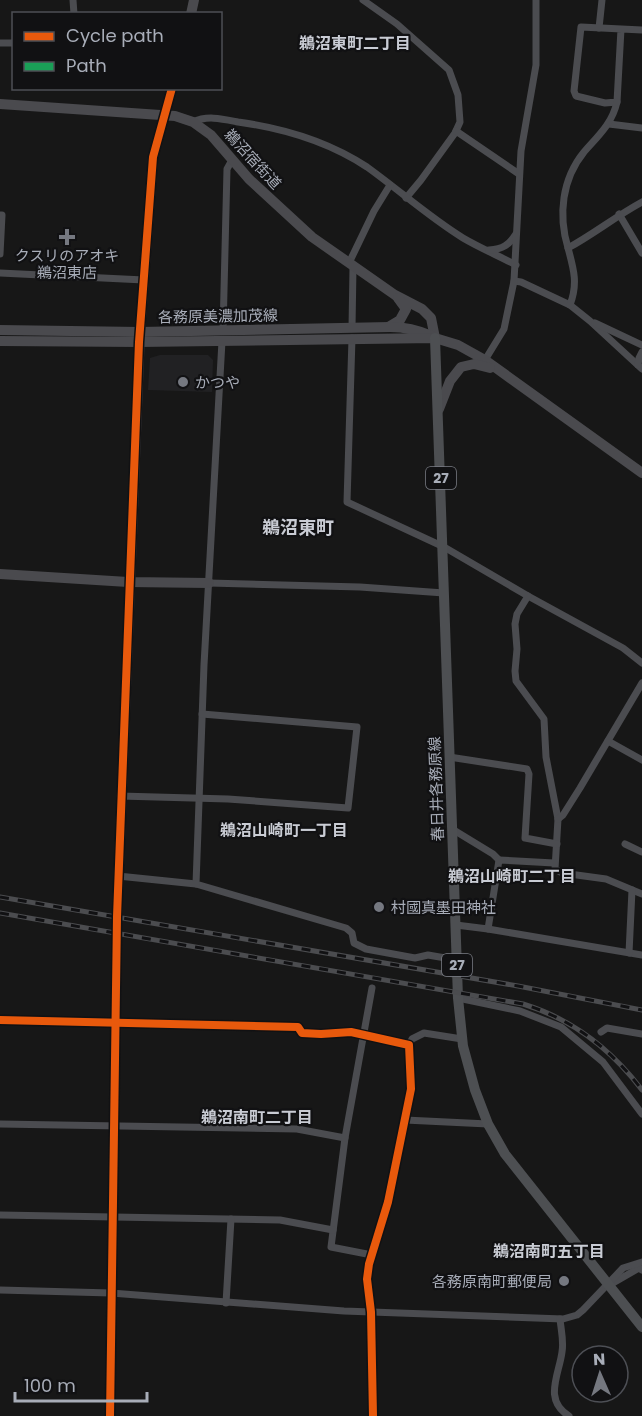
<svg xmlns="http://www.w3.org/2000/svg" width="642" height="1416" font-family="Poppins,'Noto Sans JP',sans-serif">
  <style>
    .built { fill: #212123 }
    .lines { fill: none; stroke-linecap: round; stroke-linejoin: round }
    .street { stroke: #4b4c50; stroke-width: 7 }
    .secondary { stroke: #4a4a4e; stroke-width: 10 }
    .primary { stroke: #4d4f52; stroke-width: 10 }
    .rail-casing { stroke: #4b4c4f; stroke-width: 5 }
    .rail { stroke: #111113; stroke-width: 3; stroke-dasharray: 9; stroke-linecap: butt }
    .quiet { stroke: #1a9f57; stroke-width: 6; stroke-dasharray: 12 6; stroke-linecap: butt }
    .cycleway-casing { stroke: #111113; stroke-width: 11 }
    .cycleway { stroke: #e8590c; stroke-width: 8 }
    .poi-dot { fill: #757880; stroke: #111113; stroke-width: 2 }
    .labels { text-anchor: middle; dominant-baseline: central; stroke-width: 4.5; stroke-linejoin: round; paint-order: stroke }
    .shield { fill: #111113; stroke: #7b7e86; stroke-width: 1.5 }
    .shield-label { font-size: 14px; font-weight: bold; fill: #a8adb8 }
    .street-label { font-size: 15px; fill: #a8adb8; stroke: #111113 }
    .poi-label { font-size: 15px; fill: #a8adb8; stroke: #111113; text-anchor: start }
    .neighbourhood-label { font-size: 16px; font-weight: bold; fill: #c9ccd4; stroke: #111113 }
    .quarter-label { font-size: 18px; font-weight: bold; fill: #c9ccd4; stroke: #111113 }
  </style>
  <rect width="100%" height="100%" fill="#171717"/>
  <path class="built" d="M160 355H208L213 360 212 392 148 390 150 358Z"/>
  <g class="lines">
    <g class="street">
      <path d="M73 0 74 14"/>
      <path d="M363 0 397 24 449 70 458 95 460 122 455 133 421 180 406 198"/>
      <path d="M599 28 602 0"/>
      <path d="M621 29 617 102 605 103 576 96 574 91 581 27 642 30"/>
      <path d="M0 43H14"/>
      <path d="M193 122C207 115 223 119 238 122 282 128 329 142 367 167 399 190 429 217 463 238 480 248 499 256 516 265"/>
      <path d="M609 124 642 128"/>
      <path d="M456 131 519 174"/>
      <path d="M619 214 642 253"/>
      <path d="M0 215H2L0 254"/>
      <path d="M568 248C558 215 562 179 584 152 598 136 612 124 617 102"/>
      <path d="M489 250C503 249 509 245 516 234"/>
      <path d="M349 263 374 211 390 185"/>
      <path d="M0 273 144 280"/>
      <path d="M514 281 521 282 570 305 590 321 642 369"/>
      <path d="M570 305C578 284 574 270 568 248 594 234 616 216 642 202"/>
      <path d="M595 323 642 345"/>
      <path d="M352 328 353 267"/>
      <path d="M223 331 227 169 232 160"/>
      <path d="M352 338 347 502 444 547 528 596 623 648 642 663"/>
      <path d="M222 341 204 665 196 884 346 928 352 933 354 943 366 949 415 958 428 955 457 960"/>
      <path d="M485 360 504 329 514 281 521 151 536 65V0"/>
      <path d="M638 365 639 358 642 352"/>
      <path d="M209 583 360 587 444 593"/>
      <path d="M528 596 517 614 515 624 517 649 515 671 516 681 544 719 546 757 558 819 555 869 562 873 606 879 642 894"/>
      <path d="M608 741 642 760"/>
      <path d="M449 757 527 769 529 774 525 838 557 844"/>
      <path d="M120 796 228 799 348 808 357 727 202 714"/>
      <path d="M558 819 563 815 580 788 642 683"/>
      <path d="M452 829 493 854 499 860"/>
      <path d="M625 844 642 852"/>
      <path d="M118 876 196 884"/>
      <path d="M456 925 488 929 642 955"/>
      <path d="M488 929 499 860 554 863"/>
      <path d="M629 953 632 890"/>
      <path d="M458 998 520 1011 561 1027 603 1062 642 1114"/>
      <path d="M0 1020 298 1027 302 1033 321 1034 351 1032 409 1045 411 1089 388 1202 369 1264 367 1279 371 1312 373 1416"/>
      <path d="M601 1032 607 1028 642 1034"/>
      <path d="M409 1045 412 1039 424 1033 462 1039"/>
      <path d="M405 1120 488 1124"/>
      <path d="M0 1124 297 1129 345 1138 331 1247 372 1255"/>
      <path d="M345 1138 372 988"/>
      <path d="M0 1215 280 1220 333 1230"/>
      <path d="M613 1283 639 1268 642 1270"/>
      <path d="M0 1290 111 1293 344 1311 563 1319 577 1315 583 1310 623 1268 642 1262"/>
      <path d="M226 1303 231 1219"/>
      <path d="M560 1319C561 1330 564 1341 562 1352 559 1375 543 1400 569 1416"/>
      <path d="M110 1416 117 917"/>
    </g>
    <g class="secondary">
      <path d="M191 14 194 0"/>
      <path d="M0 104 175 116 193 122 211 135 249 179 312 237 395 295 422 309 431 318 435 338"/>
      <path d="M390 326 400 320 406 309 398 298"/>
      <path d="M0 330 140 332 390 327C405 327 418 330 432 336"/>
      <path d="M0 341 139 342 435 338 458 345 485 360 642 473"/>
      <path d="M439 409 450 381 461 367 474 364 490 368"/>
      <path d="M0 574 128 582 209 583"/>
      <path d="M117 917 140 332 153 157 172 88"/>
    </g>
    <path class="primary" d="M435 338 458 998 463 1046 475 1090 488 1124 505 1154 642 1327"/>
    <defs>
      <g id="rail">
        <path d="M0 897 518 986 642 1010"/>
        <path d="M0 913 523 1004C572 1019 611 1049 642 1090"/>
      </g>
    </defs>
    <use href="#rail" class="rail-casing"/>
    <use href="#rail" class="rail"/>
    <path class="quiet" d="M445 961 465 966"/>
    <defs>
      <g id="cycleway">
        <path d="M0 1020 298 1027 302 1033 321 1034 351 1032 409 1045 411 1089 388 1202 369 1264 367 1279 371 1312 373 1416"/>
        <path d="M110 1416 117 917 139 342 153 157 172 88"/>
      </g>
    </defs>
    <use href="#cycleway" class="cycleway-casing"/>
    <use href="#cycleway" class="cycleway"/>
  </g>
  <g class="poi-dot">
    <path d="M64 228h6v6h6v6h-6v6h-6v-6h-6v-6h6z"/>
    <circle cx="183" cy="382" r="6"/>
    <circle cx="379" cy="907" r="6"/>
    <circle cx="564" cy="1281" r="6"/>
  </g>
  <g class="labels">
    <g class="shield">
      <rect x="426" y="467" width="30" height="22" rx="4.5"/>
      <rect x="442" y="954" width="30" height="22" rx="4.5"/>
    </g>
    <g class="shield-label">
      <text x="441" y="478">27</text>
      <text x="457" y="965">27</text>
    </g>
    <g class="street-label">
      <text transform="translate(253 159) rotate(47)">鵜沼宿街道</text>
      <text transform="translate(218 316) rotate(-1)">各務原美濃加茂線</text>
      <text transform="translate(436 789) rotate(-92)">春日井各務原線</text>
    </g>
    <g class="poi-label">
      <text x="67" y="255" text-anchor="middle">クスリのアオキ<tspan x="67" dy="17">鵜沼東店</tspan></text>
      <text x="195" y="382">かつや</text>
      <text x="391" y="907">村國真墨田神社</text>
      <text x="552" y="1281" text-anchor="end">各務原南町郵便局</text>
    </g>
    <g class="neighbourhood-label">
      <text x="355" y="43">鵜沼東町二丁目</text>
      <text x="284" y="830">鵜沼山崎町一丁目</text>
      <text x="512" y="876">鵜沼山崎町二丁目</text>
      <text x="257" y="1117">鵜沼南町二丁目</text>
      <text x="549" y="1251">鵜沼南町五丁目</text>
    </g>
    <g class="quarter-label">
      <text x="298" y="527">鵜沼東町</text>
    </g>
  </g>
  <rect x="12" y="12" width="210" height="78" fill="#111113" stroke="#4d4f55" stroke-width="1.5"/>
  <rect x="24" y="32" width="30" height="9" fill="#e8590c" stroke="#4d4f55" stroke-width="1.5"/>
  <text x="66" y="42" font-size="18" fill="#a8adb8">Cycle path</text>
  <rect x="24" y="62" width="30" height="9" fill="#1a9f57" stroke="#4d4f55" stroke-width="1.5"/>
  <text x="66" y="72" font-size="18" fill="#a8adb8">Path</text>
  <g transform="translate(600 1374) rotate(357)"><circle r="28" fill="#111113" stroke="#4d4f55" stroke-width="1.5"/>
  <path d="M0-4.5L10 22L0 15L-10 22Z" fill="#757880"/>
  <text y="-9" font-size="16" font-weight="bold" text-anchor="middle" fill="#a8adb8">N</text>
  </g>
  <path d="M15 1392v9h132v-9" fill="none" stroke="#a8adb8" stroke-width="3"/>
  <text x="24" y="1392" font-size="18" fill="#a8adb8" stroke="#111113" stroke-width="4.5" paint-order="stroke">100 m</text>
</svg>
